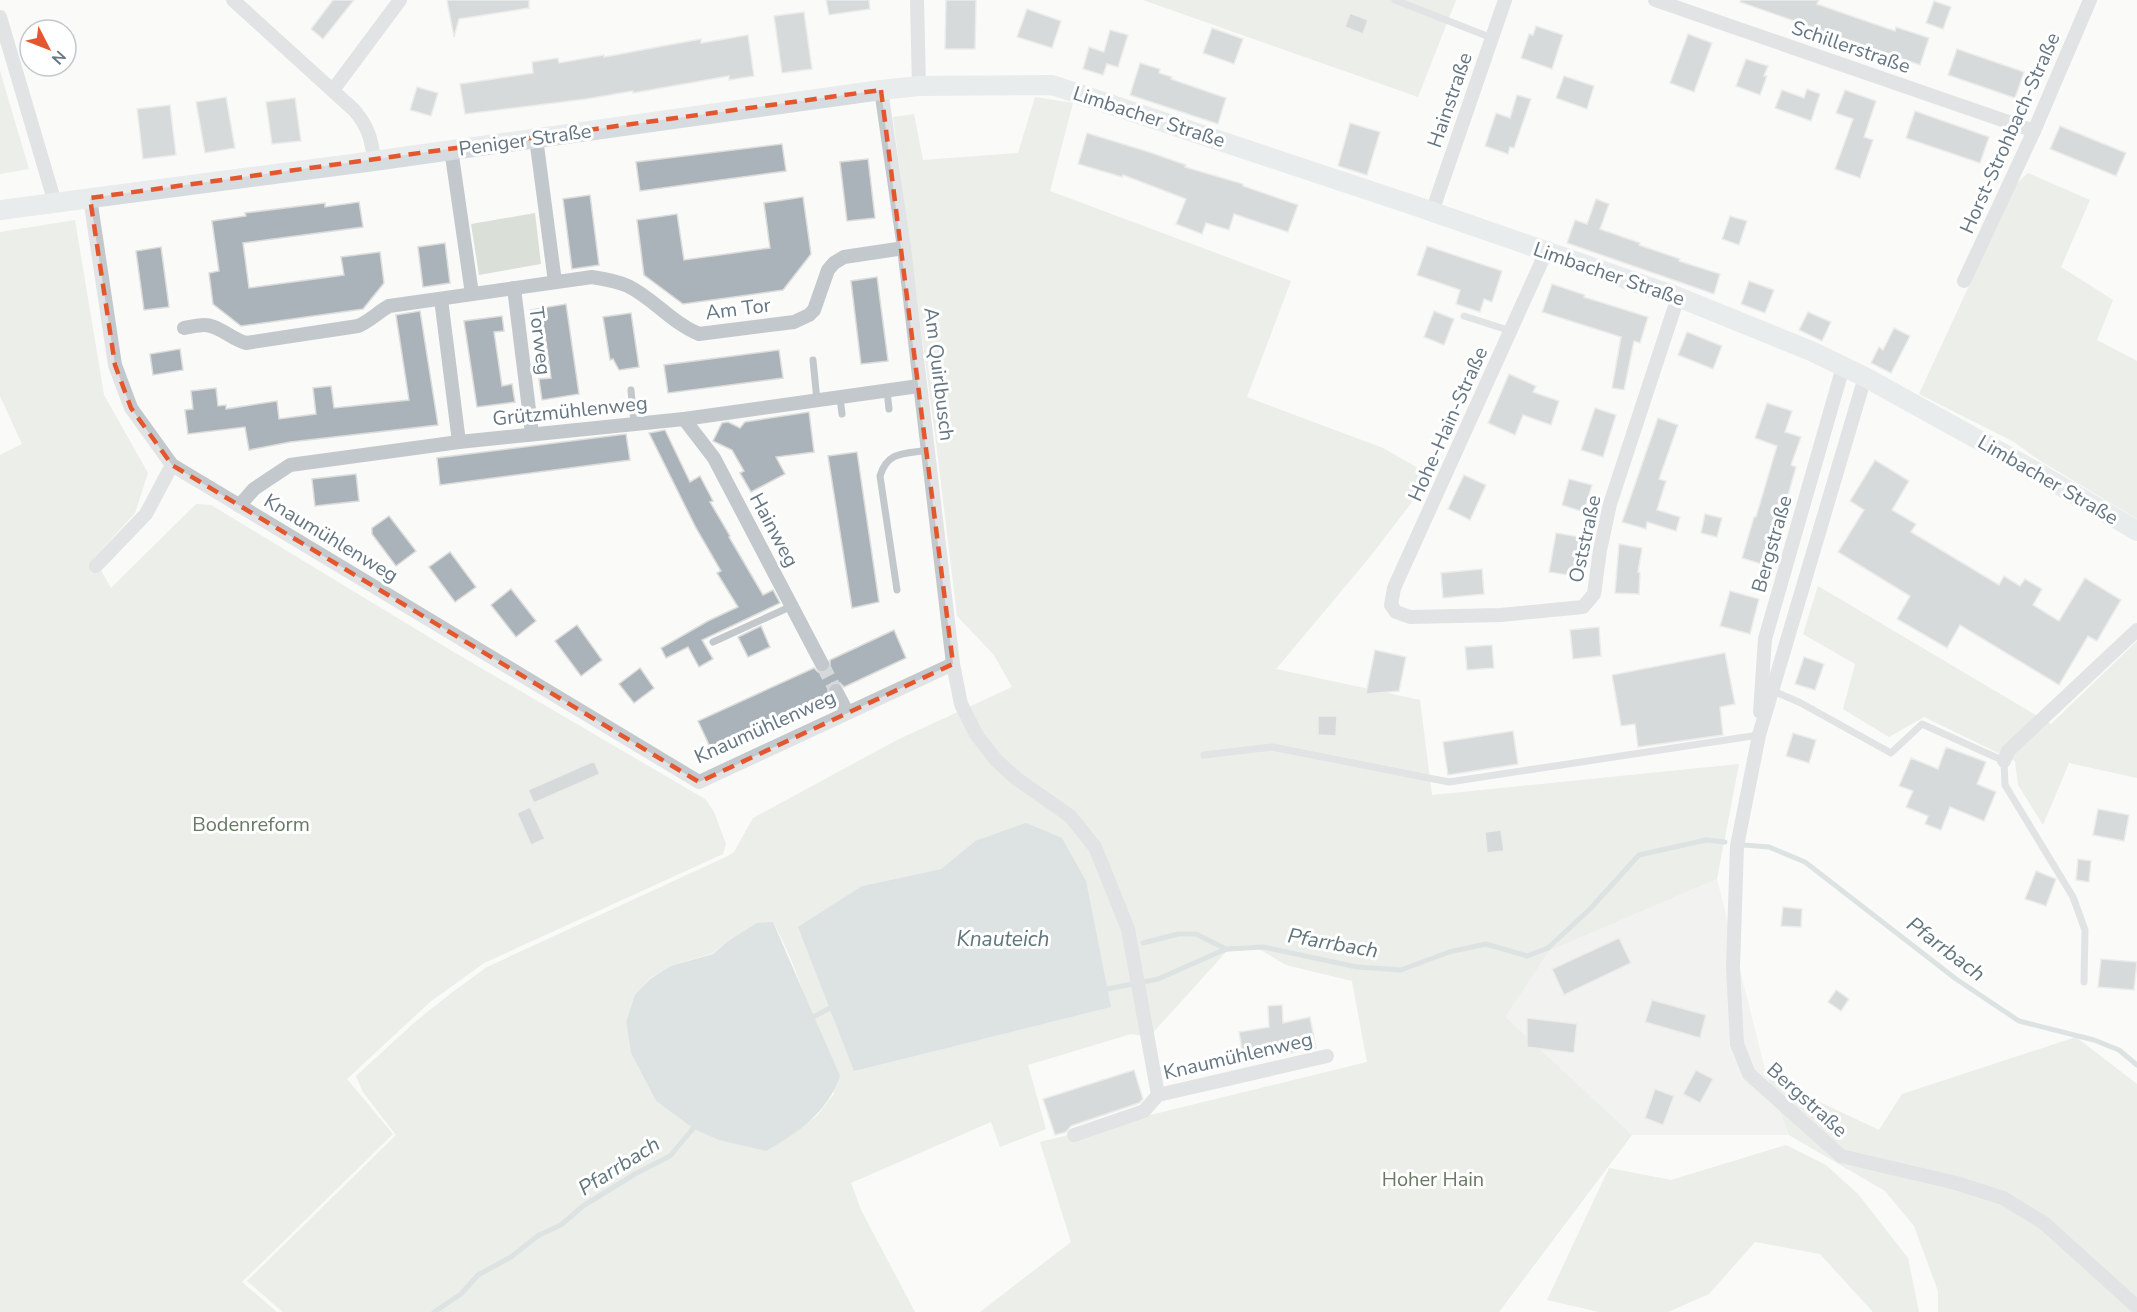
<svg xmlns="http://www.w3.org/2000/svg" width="2137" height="1312" font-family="'Nunito Sans',sans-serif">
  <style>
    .built { fill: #e8e9e9 }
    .green { fill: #dadfd7; fill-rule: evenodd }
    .water { fill: #bbc7cb }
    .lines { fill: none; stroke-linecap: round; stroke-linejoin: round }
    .stream { stroke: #bbc7cb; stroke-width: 5 }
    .building { fill: #aab3b9; stroke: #dcdcda; stroke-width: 1.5 }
    .street-tunnel { stroke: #d5d9db; stroke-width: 14; stroke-dasharray: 14 7; stroke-linecap: butt }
    .lane { stroke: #c3c8cc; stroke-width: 7 }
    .street { stroke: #c3c8cc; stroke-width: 14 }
    .secondary { stroke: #d6dbdf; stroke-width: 20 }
    .marked { fill: none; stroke: #e4572e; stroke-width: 4.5; stroke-dasharray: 12 8; stroke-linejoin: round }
    .labels { text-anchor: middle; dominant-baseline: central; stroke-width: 6; stroke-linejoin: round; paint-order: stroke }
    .street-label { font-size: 20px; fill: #657683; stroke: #fff }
    .park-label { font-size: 20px; fill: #687a64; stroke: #fff }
    .water-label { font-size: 21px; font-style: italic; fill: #60757c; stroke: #fff }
  </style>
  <rect width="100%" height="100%" fill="#fafaf8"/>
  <path class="built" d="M1717 879 1767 1077 1789 1135H1632L1504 1018 1549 951Z"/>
  <g class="green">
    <path d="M1143 0H1456L1418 97Z"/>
    <path d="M0 71 29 169 0 174Z"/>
    <path d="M1035 97 1073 103 1050 191 1291 281 1247 397 1383 448 1432 476 1369 558 1276 669 1420 700 1432 795 1739 764 1717 879 1549 951 1505 1017 1632 1135 1499 1312H980L1071 1242 1040 1142 1367 1062 1352 981 1286 965 1259 949 1226 952 1149 1037 1131 1034 1028 1065 1046 1129 1000 1147 991 1122 851 1183 861 1210 915 1312H283L247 1281 396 1135 363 1092 356 1076 415 1022 450 994 487 967 728 856 734 852 753 818 897 740 1012 687 994 655 957 616 937 450 893 117 914 114 923 160 1018 153ZM975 841 1111 1007 862 886 941 869ZM773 922C802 975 818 1036 834 1094L817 1116 766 1151 694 1129 656 1101 631 1053 626 1022 636 995 650 978 672 966 713 953 728 941Z"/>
    <path d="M2028 173 2090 200 2061 267 2113 300 2097 340 2137 361V519L2039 460 2014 442 1919 394 2016 184Z"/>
    <path d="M535 213 541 264 479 275 471 224Z"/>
    <path d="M75 220 104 395 148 473 135 513 94 558 111 588 196 504 211 505 452 651 705 799 714 812 726 844 723 854 484 963 430 1002 347 1079 393 1134 242 1282 277 1312H0V455L22 444 0 396V232Z"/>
    <path d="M1818 586 2051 724 2137 641V778L2069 763 2043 825 2018 785 2015 761 1924 717 1889 737 1843 709 1855 664 1803 634Z"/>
    <path d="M2076 1037 2137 1084V1312H1938V1291L1914 1226 1885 1191 1789 1135 1767 1077 1879 1130 1902 1094Z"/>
    <path d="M1786 1145 1826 1165 1858 1194 1908 1258 1919 1312H1873L1820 1254 1755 1242 1709 1294 1668 1312H1599L1547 1300 1609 1168 1671 1180Z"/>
  </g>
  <g class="water">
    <path d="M1026 823 1062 838 1086 881 1111 1007 854 1071 798 927 862 886 941 869 975 841Z"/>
    <path d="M773 922 840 1076C827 1113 799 1132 766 1151L719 1140 694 1129 656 1101 631 1053 626 1022 635 995 650 979 671 966 713 954 728 941 757 923Z"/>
  </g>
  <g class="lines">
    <g class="stream">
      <path d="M1744 845 1769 847 1805 862 1956 979 2019 1021 2094 1040 2119 1050 2137 1065"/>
      <path d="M1143 943 1178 934H1196L1226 949 1263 947 1357 967 1401 970 1449 952 1486 944 1527 956 1548 948 1590 909 1639 855 1706 840 1725 842"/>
      <path d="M1107 989 1158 979 1226 949"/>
      <path d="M813 1017 830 1008"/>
      <path d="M434 1312 461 1294 478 1275 511 1257 539 1235 561 1225 583 1206 635 1174 670 1156 696 1125"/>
    </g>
  </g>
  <g class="building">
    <path d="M333 0H354L323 39 311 29Z"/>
    <path d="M448 0H529V8L459 19 454 37 447 1Z"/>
    <path d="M826 0H869L870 9 829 15Z"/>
    <path d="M946 0H976L975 49H945Z"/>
    <path d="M1741 0H1819L1817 4 1857 18 1895 31 1896 27 1929 38 1920 65 1740 2Z"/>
    <path d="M1934 1 1951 7 1943 29 1926 23Z"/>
    <path d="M1027 9 1061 21 1052 48 1017 37Z"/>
    <path d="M804 12 812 69 782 73 774 16Z"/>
    <path d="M1350 13 1368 20 1363 34 1345 27Z"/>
    <path d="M1536 26 1563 35 1552 69 1521 58 1529 34 1533 35Z"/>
    <path d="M1212 28 1243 39 1234 64 1203 53Z"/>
    <path d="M1110 30 1128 35 1118 67 1107 64 1103 75 1083 69 1089 47 1104 52Z"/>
    <path d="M1688 34 1712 43 1694 92 1670 83Z"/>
    <path d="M748 35 754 76 729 80V76L633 93V91L586 99 465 114 460 84 533 73 532 62 558 58 559 63 604 55V57L701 39V43Z"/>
    <path d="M1957 49 2024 72 2015 98 1948 75Z"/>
    <path d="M1746 59 1768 66 1764 76H1767L1760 95 1736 86Z"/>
    <path d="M1140 63 1160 69 1159 73 1172 77 1171 79 1226 98 1218 124 1130 95Z"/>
    <path d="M1564 76 1594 86 1587 109 1556 98Z"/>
    <path d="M417 87 438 93 431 116 410 110Z"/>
    <path d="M1807 89 1820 94 1811 121 1775 108 1782 90 1804 98Z"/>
    <path d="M1845 90 1876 101 1864 137 1873 140 1860 178 1835 169 1853 119 1836 113Z"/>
    <path d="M1517 95 1531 99 1514 148 1510 147 1508 154 1485 146 1496 113 1510 118Z"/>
    <path d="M226 97 235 148 205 153 196 102Z"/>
    <path d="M295 98 301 141 272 144 266 102Z"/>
    <path d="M170 105 176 155 143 159 137 109Z"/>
    <path d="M1915 111 1989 137 1980 163 1906 138Z"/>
    <path d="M1350 123 1380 132 1367 175 1338 166Z"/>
    <path d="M2060 126 2126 153 2116 176 2050 149Z"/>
    <path d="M1087 133 1149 152 1186 165 1185 167 1243 184V186L1298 205 1288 232 1234 214 1229 230 1206 223 1202 234 1176 224 1186 199 1123 175 1122 177 1078 164Z"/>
    <path d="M782 144 786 171 640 191 636 162Z"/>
    <path d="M868 159 875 218 847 221 840 162Z"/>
    <path d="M590 195 599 265 572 269 563 199Z"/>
    <path d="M803 197 811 254 783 290 683 304 644 275 637 220 677 214 684 260 770 248 764 203Z"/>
    <path d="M1596 199 1609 204 1600 229 1640 243 1639 245 1680 259 1679 261 1720 274 1714 294 1567 243 1575 220 1587 224Z"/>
    <path d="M359 202 363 227 243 243 249 288 344 275 341 257 380 252 384 283 363 309 241 326 213 304 209 273 219 271 212 221 246 216 245 213 325 203V207Z"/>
    <path d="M1730 216 1747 221 1739 245 1722 239Z"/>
    <path d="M445 243 450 283 423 287 418 247Z"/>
    <path d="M1427 246 1502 271 1492 302 1484 299 1480 312 1456 304 1460 290 1417 275Z"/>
    <path d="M161 247 169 307 144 310 136 251Z"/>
    <path d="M877 277 888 361 861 364 851 281Z"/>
    <path d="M1749 281 1774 290 1765 313 1741 304Z"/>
    <path d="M1552 284 1585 295 1584 297 1648 317 1640 343 1634 341 1624 390 1612 388 1621 337 1542 312Z"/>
    <path d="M566 304 579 394 542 400 539 379 551 378 544 328 533 330 530 310Z"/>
    <path d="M420 311 438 425 290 442 249 450 245 427 188 434 185 410 193 409 191 391 216 388 218 406 226 405V409L277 401 279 419 316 414 313 388 331 386 334 408 409 400 396 315Z"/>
    <path d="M1434 311 1454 319 1444 345 1424 337Z"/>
    <path d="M1808 312 1831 322 1822 341 1799 330Z"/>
    <path d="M631 313 639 367 619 370 613 359 610 360 603 317Z"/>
    <path d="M502 316 504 331 494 332 502 386 512 384 515 402 477 407 464 321Z"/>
    <path d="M1894 328 1910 336 1891 373 1871 363 1879 347 1883 350Z"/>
    <path d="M1687 332 1722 346 1713 369 1678 355Z"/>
    <path d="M180 349 183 370 153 375 150 354Z"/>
    <path d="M779 350 783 378 668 393 664 365Z"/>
    <path d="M1509 374 1536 386 1533 392 1559 401 1551 425 1523 415 1515 435 1488 423Z"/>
    <path d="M1767 403 1792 411 1785 432 1801 437 1791 465 1796 467 1768 566 1742 558 1754 517H1756L1777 446 1755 438Z"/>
    <path d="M1595 408 1616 415 1603 457 1581 450Z"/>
    <path d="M809 412 814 452 776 457 785 474 751 492 740 473 744 471 732 450 713 441 722 423 728 422 740 428 745 422Z"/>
    <path d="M1658 418 1678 425 1659 479 1666 481 1657 510 1680 517 1676 531 1647 522 1646 529 1622 522Z"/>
    <path d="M665 430 690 482 700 476 713 501 710 502 730 536 729 537 763 595 773 590 780 603 702 640 713 659 699 667 688 647 666 658 661 648 708 621 738 607 717 573 721 571 696 528 649 433Z"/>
    <path d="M626 434 630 460 440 485 437 458Z"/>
    <path d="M857 452 879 602 852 608 828 456Z"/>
    <path d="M1875 460 1909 481 1892 510 1916 524 1911 532 1999 585 2004 576 2020 586 2025 579 2042 589 2033 605 2059 621 2085 578 2121 600 2097 641 2088 636 2059 685 1960 625 1947 648 1897 619 1910 596 1838 552 1864 510 1850 501Z"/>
    <path d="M356 474 359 501 315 506 312 479Z"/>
    <path d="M1464 475 1486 485 1470 520 1448 509Z"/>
    <path d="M1569 479 1592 485 1584 512 1562 505Z"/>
    <path d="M1705 514 1722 518 1717 537 1701 533Z"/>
    <path d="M389 516 416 551 396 566 372 534V528Z"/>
    <path d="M1556 533 1580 537 1574 576 1549 572Z"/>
    <path d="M1619 544 1642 548 1638 572 1640 573 1639 594 1615 593Z"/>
    <path d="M450 552 476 587 455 602 429 567Z"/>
    <path d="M1482 569 1484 594 1443 598 1441 573Z"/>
    <path d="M511 589 536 621 516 637 491 605Z"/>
    <path d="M1730 591 1759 599 1750 634 1720 626Z"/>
    <path d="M577 625 602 660 581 676 555 641Z"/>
    <path d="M761 626 770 647 748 657 738 637Z"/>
    <path d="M1599 627 1601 656 1573 659 1570 630Z"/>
    <path d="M894 630 906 658 844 687 840 683H832L828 687V695L711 749 698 721 814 668 818 672H826L830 668V660Z"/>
    <path d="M1492 645 1494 668 1467 670 1465 647Z"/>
    <path d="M1375 650 1406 657 1399 691 1366 694Z"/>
    <path d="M1725 653 1735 704 1720 707 1723 735 1638 747 1635 724 1621 726 1612 675Z"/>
    <path d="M1804 657 1824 664 1815 690 1795 684Z"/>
    <path d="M640 668 654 688 634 703 619 684Z"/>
    <path d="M1318 716H1337L1336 736 1318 735Z"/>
    <path d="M1513 731 1518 764 1448 775 1443 742Z"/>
    <path d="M1793 733 1816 740 1809 763 1786 756Z"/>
    <path d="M1946 747 1986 762 1977 784 1996 792 1984 821 1950 807 1941 830 1925 824 1928 816 1906 807 1913 791 1899 786 1911 758 1938 769Z"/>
    <path d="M594 761 600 774 534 803 528 790Z"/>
    <path d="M530 807 545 839 531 845 517 813Z"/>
    <path d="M2098 809 2129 815 2124 841 2093 835Z"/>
    <path d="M1501 830 1504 851 1487 853 1485 832Z"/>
    <path d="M2078 859 2091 861 2089 882 2076 880Z"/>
    <path d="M2036 871 2056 879 2046 906 2025 899Z"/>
    <path d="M1783 907 1802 909 1801 927 1781 926Z"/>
    <path d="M1619 938 1631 963 1564 995 1552 969Z"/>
    <path d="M2101 959 2137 962 2134 990 2098 987Z"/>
    <path d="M1836 990 1849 999 1841 1011 1828 1002Z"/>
    <path d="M1652 1000 1706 1015 1700 1038 1645 1022Z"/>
    <path d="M1282 1005 1283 1023 1310 1017 1316 1048 1244 1062 1239 1032 1269 1027 1268 1006Z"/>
    <path d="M1527 1018 1577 1024 1574 1053 1527 1047Z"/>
    <path d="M1134 1070 1143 1099 1139 1103 1071 1126 1066 1132 1055 1135 1043 1099Z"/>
    <path d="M1696 1070 1713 1079 1700 1103 1683 1094Z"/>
    <path d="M1655 1089 1674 1096 1663 1125 1645 1118Z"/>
  </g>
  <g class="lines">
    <path class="street-tunnel" d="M822 664 836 691"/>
    <g class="lane">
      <path d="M1395 0 1492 38"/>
      <path d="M1464 316 1511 331"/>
      <path d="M813 360 817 401"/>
      <path d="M631 390 634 424"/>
      <path d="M887 391 889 409"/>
      <path d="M840 398 842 414"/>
      <path d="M897 590 880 476C888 450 906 454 929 450"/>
      <path d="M713 642 792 606"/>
      <path d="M1773 691 1799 702 1891 753 1922 724 2004 761 2005 785 2073 897 2085 930 2084 982"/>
      <path d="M1204 755 1272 747 1449 782 1759 735"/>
    </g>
    <g class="street">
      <path d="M233 0 354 110C368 126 372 140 374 161"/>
      <path d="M917 0 919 86"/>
      <path d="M1655 0 2034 131"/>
      <path d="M0 17 55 203"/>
      <path d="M333 90 400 0"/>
      <path d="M881 90 904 248 953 664 961 704 976 734 996 760 1017 779 1070 816 1095 847 1128 929 1158 1095"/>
      <path d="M536 138 555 282"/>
      <path d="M451 149 472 294"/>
      <path d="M90 198 115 365 131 408 172 465 699 782 953 664"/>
      <path d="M1432 212 1505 0"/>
      <path d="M1546 252 1394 588 1391 605 1396 612 1410 617 1501 615 1583 607 1594 594 1600 550 1610 504 1678 297"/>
      <path d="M1964 281 2034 131 2090 0"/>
      <path d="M514 288 532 434"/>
      <path d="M441 299 459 442"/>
      <path d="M184 328C191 327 198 325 204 325 219 325 231 339 246 343L358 326C370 321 378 312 389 306L592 277C605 279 617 281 628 286 654 299 672 323 699 334L794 322 809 315 814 310 828 270 834 263 844 257 904 248"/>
      <path d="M1865 377 1759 735 1737 846 1733 967 1737 1044 1749 1074 1841 1156 1956 1183 2003 1198 2044 1223 2137 1307"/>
      <path d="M684 419 714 458 822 664"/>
      <path d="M239 506 254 489 290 465 459 442 684 419 919 386"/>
      <path d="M96 566 146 514 172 465"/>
      <path d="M836 691 847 712"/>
      <path d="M1760 712 1765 639 1843 367"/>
      <path d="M2004 761 2008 751 2137 630"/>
      <path d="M1074 1135 1144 1111 1158 1095 1327 1056"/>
    </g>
    <path class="secondary" d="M0 210 374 161 881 90 919 86 1052 85 1410 204 1678 297 1811 351 1865 377 2042 475 2137 531"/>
  </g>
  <path d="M0 0H2137V1312H0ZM881 90 953 664 699 782 172 465 131 408 115 365 90 198Z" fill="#fafaf8" fill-opacity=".55" fill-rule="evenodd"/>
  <path class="marked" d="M881 90 953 664 699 782 172 465 131 408 115 365 90 198Z"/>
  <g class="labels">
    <g class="street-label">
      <text transform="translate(1851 47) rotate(19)">Schillerstraße</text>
      <text transform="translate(1450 100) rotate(-71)">Hainstraße</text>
      <text transform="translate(1149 117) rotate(18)">Limbacher Straße</text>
      <text transform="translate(2010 133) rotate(-66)">Horst-Strohbach-Straße</text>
      <text transform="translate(525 140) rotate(-8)">Peniger Straße</text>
      <text transform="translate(1609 274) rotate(19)">Limbacher Straße</text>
      <text transform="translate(738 309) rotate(-7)">Am Tor</text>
      <text transform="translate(540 341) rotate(83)">Torweg</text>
      <text transform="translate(939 374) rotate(83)">Am Quirlbusch</text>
      <text transform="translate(570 411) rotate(-6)">Grützmühlenweg</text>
      <text transform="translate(1448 424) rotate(-66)">Hohe-Hain-Straße</text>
      <text transform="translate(2048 480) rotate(30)">Limbacher Straße</text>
      <text transform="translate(774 530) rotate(62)">Hainweg</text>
      <text transform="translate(331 538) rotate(31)">Knaumühlenweg</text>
      <text transform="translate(1585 539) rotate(-78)">Oststraße</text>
      <text transform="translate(1772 544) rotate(-74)">Bergstraße</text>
      <text transform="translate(765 727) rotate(-24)">Knaumühlenweg</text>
      <text transform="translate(1238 1056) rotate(-13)">Knaumühlenweg</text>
      <text transform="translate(1807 1100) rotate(42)">Bergstraße</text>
    </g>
    <g class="park-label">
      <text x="251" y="824">Bodenreform</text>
      <text x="1433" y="1179">Hoher Hain</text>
    </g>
    <g class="water-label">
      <text x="1003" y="939">Knauteich</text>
      <text transform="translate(1333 943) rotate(10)">Pfarrbach</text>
      <text transform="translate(1946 949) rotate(37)">Pfarrbach</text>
      <text transform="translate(619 1166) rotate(-32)">Pfarrbach</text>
    </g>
  </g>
  <g transform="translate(48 48) rotate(132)"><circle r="28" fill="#ffffff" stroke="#c1c8cd" stroke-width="1.5"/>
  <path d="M0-4.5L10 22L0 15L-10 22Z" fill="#e4572e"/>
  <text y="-9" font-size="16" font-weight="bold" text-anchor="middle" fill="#657683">N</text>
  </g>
</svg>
